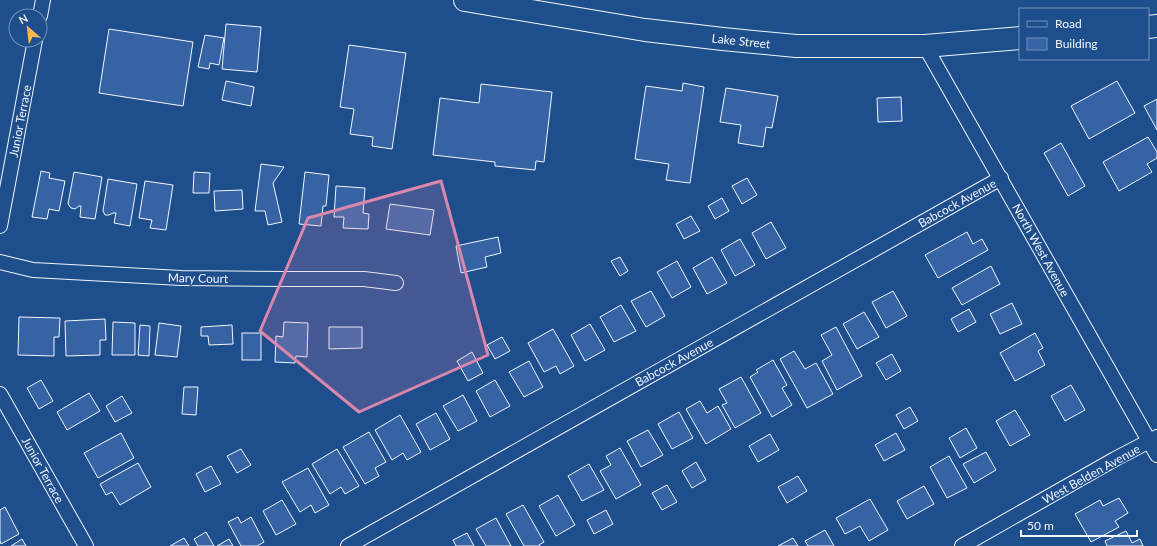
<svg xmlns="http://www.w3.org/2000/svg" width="1157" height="546" font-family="Lato,sans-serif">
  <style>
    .building { fill: #3563a3; stroke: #f2f6ff }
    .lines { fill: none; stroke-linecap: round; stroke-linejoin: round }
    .street-casing { stroke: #f2f6ff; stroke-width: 16 }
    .primary-casing { stroke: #f2f6ff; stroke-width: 24 }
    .street { stroke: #1f4e8c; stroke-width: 14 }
    .primary { stroke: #1f4e8c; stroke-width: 22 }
    .marked { fill: #da87ad; fill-opacity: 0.2; stroke: #da87ad; stroke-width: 3; stroke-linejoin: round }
    .labels { text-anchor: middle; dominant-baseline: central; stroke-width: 3; stroke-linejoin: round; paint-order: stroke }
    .street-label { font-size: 12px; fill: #f2f6ff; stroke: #1f4e8c }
  </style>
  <rect width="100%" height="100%" fill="#1f4e8c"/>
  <g class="building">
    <path d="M226 24 261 27 257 72 222 69Z"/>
    <path d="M109 29 193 42 183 106 99 93Z"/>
    <path d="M205 35 224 38 219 65 210 63 209 69 198 67Z"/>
    <path d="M349 45 406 53 392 149 372 146 373 137 350 134 354 109 340 107Z"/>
    <path d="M226 81 254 87 251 106 222 100Z"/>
    <path d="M1117 81 1135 113 1089 139 1071 106Z"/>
    <path d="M683 83 704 87 690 183 666 180 669 164 635 159 646 86 682 91Z"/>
    <path d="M481 84 552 92 544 162 536 161 535 170 495 166V162L433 155 440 98 479 103Z"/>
    <path d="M726 88 778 96 772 128 766 127 763 147 738 143 741 125 720 122Z"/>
    <path d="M901 97 902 121 878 122 877 98Z"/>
    <path d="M1157 99V130L1144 106Z"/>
    <path d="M1148 137 1157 152V158L1147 164 1152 172 1119 191 1103 162Z"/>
    <path d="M1061 143 1085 186 1068 196 1044 153Z"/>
    <path d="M261 164 284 167 273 183 282 222 268 225 265 211H255Z"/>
    <path d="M41 171 50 173 49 178 65 181 59 211 49 209 47 219 32 217Z"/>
    <path d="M74 172 102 177 95 219 80 217 81 206H79L75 209 71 208 68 204Z"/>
    <path d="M194 172 210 173 209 193H193Z"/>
    <path d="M305 172 329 175 326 206H323L321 226 299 224Z"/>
    <path d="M747 178 757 195 742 204 732 186Z"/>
    <path d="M108 179 137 184 130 226 114 223 116 213H113L109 215H105L103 211Z"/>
    <path d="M145 181 173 185 166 230 150 228 152 220 139 218Z"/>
    <path d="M336 186 365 188 363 213 369 214 368 229 343 228 344 217H334Z"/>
    <path d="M242 190 243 209 215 211 214 191Z"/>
    <path d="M722 198 729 211 715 219 708 206Z"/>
    <path d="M390 204 434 210 430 235 386 229Z"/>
    <path d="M691 216 700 231 684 239 676 224Z"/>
    <path d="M771 222 786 248 766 259 752 233Z"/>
    <path d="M967 232 973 244 982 239 988 250 938 278 925 255Z"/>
    <path d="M498 237 501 253 485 257 487 267 461 273 456 246Z"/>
    <path d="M740 239 755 265 735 276 721 250Z"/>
    <path d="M620 257 628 271 620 276 611 261Z"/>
    <path d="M712 257 727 283 707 294 693 268Z"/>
    <path d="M677 261 691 287 672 298 657 272Z"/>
    <path d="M991 266 1000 284 962 305 952 288Z"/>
    <path d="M651 291 665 316 646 327 631 301Z"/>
    <path d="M893 291 907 316 886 328 872 302Z"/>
    <path d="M1012 303 1022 324 1000 334 990 314Z"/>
    <path d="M621 305 636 331 614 342 600 317Z"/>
    <path d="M969 309 976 322 958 332 951 319Z"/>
    <path d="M864 312 879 337 857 349 843 324Z"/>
    <path d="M19 317 60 318 59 337H54V356L18 355Z"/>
    <path d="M105 319 106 340H100V355L66 356 65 321Z"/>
    <path d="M113 322 135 323V355H112Z"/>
    <path d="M284 322 308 323 307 357 296 356 295 363 275 362 276 336 283 337Z"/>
    <path d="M159 323 181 326 177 357 155 355Z"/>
    <path d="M590 324 605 350 585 361 571 335Z"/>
    <path d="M140 325 150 326 149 356 138 355Z"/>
    <path d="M232 325 233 344 209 345 208 336H201V327Z"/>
    <path d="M329 327H362V348L329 349Z"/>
    <path d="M836 327 862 376 837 390 822 361 832 355 821 335Z"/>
    <path d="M553 329 574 366 560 374 556 366 544 372 528 343Z"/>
    <rect x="242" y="333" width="19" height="27"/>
    <path d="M1035 333 1043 348 1038 351 1045 365 1015 381 1000 353Z"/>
    <path d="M502 337 510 351 495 359 487 345Z"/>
    <path d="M794 351 805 369 816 363 833 394 807 408 780 359Z"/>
    <path d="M472 352 483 373 468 381 457 361Z"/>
    <path d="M892 354 901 371 886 380 876 363Z"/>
    <path d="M773 360 787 385 782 388 792 405 772 417 750 377 758 372 756 370Z"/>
    <path d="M529 361 543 387 524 397 509 372Z"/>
    <path d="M741 377 761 413 735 428 722 405 727 403 719 389Z"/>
    <path d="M41 380 53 401 39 409 27 388Z"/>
    <path d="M495 380 510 406 490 417 476 391Z"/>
    <path d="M1071 385 1085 410 1065 421 1051 396Z"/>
    <path d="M184 387H198L196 415 182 414Z"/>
    <path d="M89 393 100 411 67 430 57 412Z"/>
    <path d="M463 395 477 421 458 431 443 406Z"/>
    <path d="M122 396 132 413 115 422 106 406Z"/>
    <path d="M700 401 707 413 718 406 731 429 706 444 686 409Z"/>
    <path d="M910 407 918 421 904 429 896 415Z"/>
    <path d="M1015 410 1030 435 1010 446 996 421Z"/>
    <path d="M679 412 693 438 672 449 658 424Z"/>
    <path d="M436 413 450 439 430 450 416 424Z"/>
    <path d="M400 415 421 452 407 460 403 453 392 460 375 430Z"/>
    <path d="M966 428 977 448 960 458 949 438Z"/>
    <path d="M648 430 663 455 641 467 627 441Z"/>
    <path d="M369 432 386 462 375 468 379 476 365 484 343 447Z"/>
    <path d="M121 433 134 458 98 478 84 453Z"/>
    <path d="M896 433 905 450 884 461 875 445Z"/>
    <path d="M770 434 779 450 758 462 749 446Z"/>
    <path d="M620 448 641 485 616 499 600 471 611 465 606 456Z"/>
    <path d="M241 449 251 465 237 473 227 456Z"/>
    <path d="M337 449 359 486 345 494 341 487 330 494 312 464Z"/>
    <path d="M986 452 996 470 974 483 963 464Z"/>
    <path d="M949 456 967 488 947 498 930 467Z"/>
    <path d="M696 462 706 480 692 488 682 471Z"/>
    <path d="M138 463 151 487 120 505 112 492 106 495 100 484Z"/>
    <path d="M589 464 604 490 582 501 568 476Z"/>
    <path d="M211 466 221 484 205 492 196 474Z"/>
    <path d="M308 468 329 505 315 513 311 505 300 512 282 482Z"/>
    <path d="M798 476 807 491 787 503 778 487Z"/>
    <path d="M667 485 677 502 662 510 652 493Z"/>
    <path d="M924 486 934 504 907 519 897 501Z"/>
    <path d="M558 495 575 525 556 536 539 506Z"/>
    <path d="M1119 498 1128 513 1115 521 1119 527 1091 542 1075 514 1100 500 1103 506Z"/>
    <path d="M870 499 888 530 869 541 860 526 845 534 836 518Z"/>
    <path d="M282 500 296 524 276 535 263 511Z"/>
    <path d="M523 505 544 542 539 545 540 546H524L506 514Z"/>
    <path d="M5 507 19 534 1 544 0 541V510Z"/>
    <path d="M606 510 613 524 594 534 587 520Z"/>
    <path d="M238 517 241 523 251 517 264 542 257 546H241L228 522Z"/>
    <path d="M496 518 511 546H486L476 529Z"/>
    <path d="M825 530 834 546H808L805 541Z"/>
    <path d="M1126 531 1132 543 1140 539 1143 546H1107L1105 541Z"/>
    <path d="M206 532 214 546H198L194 539Z"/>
    <path d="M467 533 474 546H456L453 540Z"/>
    <path d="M184 538 189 546H170Z"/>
    <path d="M793 538 798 546H778Z"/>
    <path d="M22 539 26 546H11Z"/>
    <path d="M229 539 233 546H217Z"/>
  </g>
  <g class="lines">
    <defs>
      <g id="street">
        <path d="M40 16 43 0"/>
        <path d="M925 46 1157 455"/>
        <path d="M0 226 35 40"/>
        <path d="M0 262 33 270 181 278 287 279H364L396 283"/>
        <path d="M0 394 86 546"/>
        <path d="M348 546 1001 178"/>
        <path d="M962 546 1115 459 1157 437"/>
      </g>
      <g id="primary">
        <path d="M465 0 645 30 723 39 796 46H925L1020 38"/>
        <path d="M1148 27 1157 26"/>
      </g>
    </defs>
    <use href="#street" class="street-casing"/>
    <use href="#primary" class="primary-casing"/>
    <use href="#street" class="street"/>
    <use href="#primary" class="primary"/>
  </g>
  <path class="marked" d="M441 181 488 355 359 412 260 331 308 218Z"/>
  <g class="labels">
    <g class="street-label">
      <text transform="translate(741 41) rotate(6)">Lake Street</text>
      <text transform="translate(20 121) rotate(-79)">Junior Terrace</text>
      <text transform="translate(957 203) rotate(-29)">Babcock Avenue</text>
      <text transform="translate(1041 250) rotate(61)">North West Avenue</text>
      <text transform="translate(198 278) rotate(1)">Mary Court</text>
      <text transform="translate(674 362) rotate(-29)">Babcock Avenue</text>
      <text transform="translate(43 470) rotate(61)">Junior Terrace</text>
      <text transform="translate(1091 474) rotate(-29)">West Belden Avenue</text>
    </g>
  </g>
  <rect x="1019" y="8" width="130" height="52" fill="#1f4e8c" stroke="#7391ba"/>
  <rect x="1027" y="21" width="20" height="6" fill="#1f4e8c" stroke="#7391ba"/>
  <text x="1055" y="28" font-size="12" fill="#f2f6ff">Road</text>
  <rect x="1027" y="38" width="20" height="12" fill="#3563a3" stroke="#7391ba"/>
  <text x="1055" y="48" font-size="12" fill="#f2f6ff">Building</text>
  <g transform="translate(28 28) rotate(332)"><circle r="19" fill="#1f4e8c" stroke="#7391ba"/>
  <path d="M0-3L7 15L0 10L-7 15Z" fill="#ffb74d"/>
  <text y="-6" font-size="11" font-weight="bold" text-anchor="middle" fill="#f2f6ff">N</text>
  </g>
  <path d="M1021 530v6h116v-6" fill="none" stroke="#f2f6ff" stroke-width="2"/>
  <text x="1027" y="530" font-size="12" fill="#f2f6ff" stroke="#1f4e8c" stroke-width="3" paint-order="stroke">50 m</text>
</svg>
